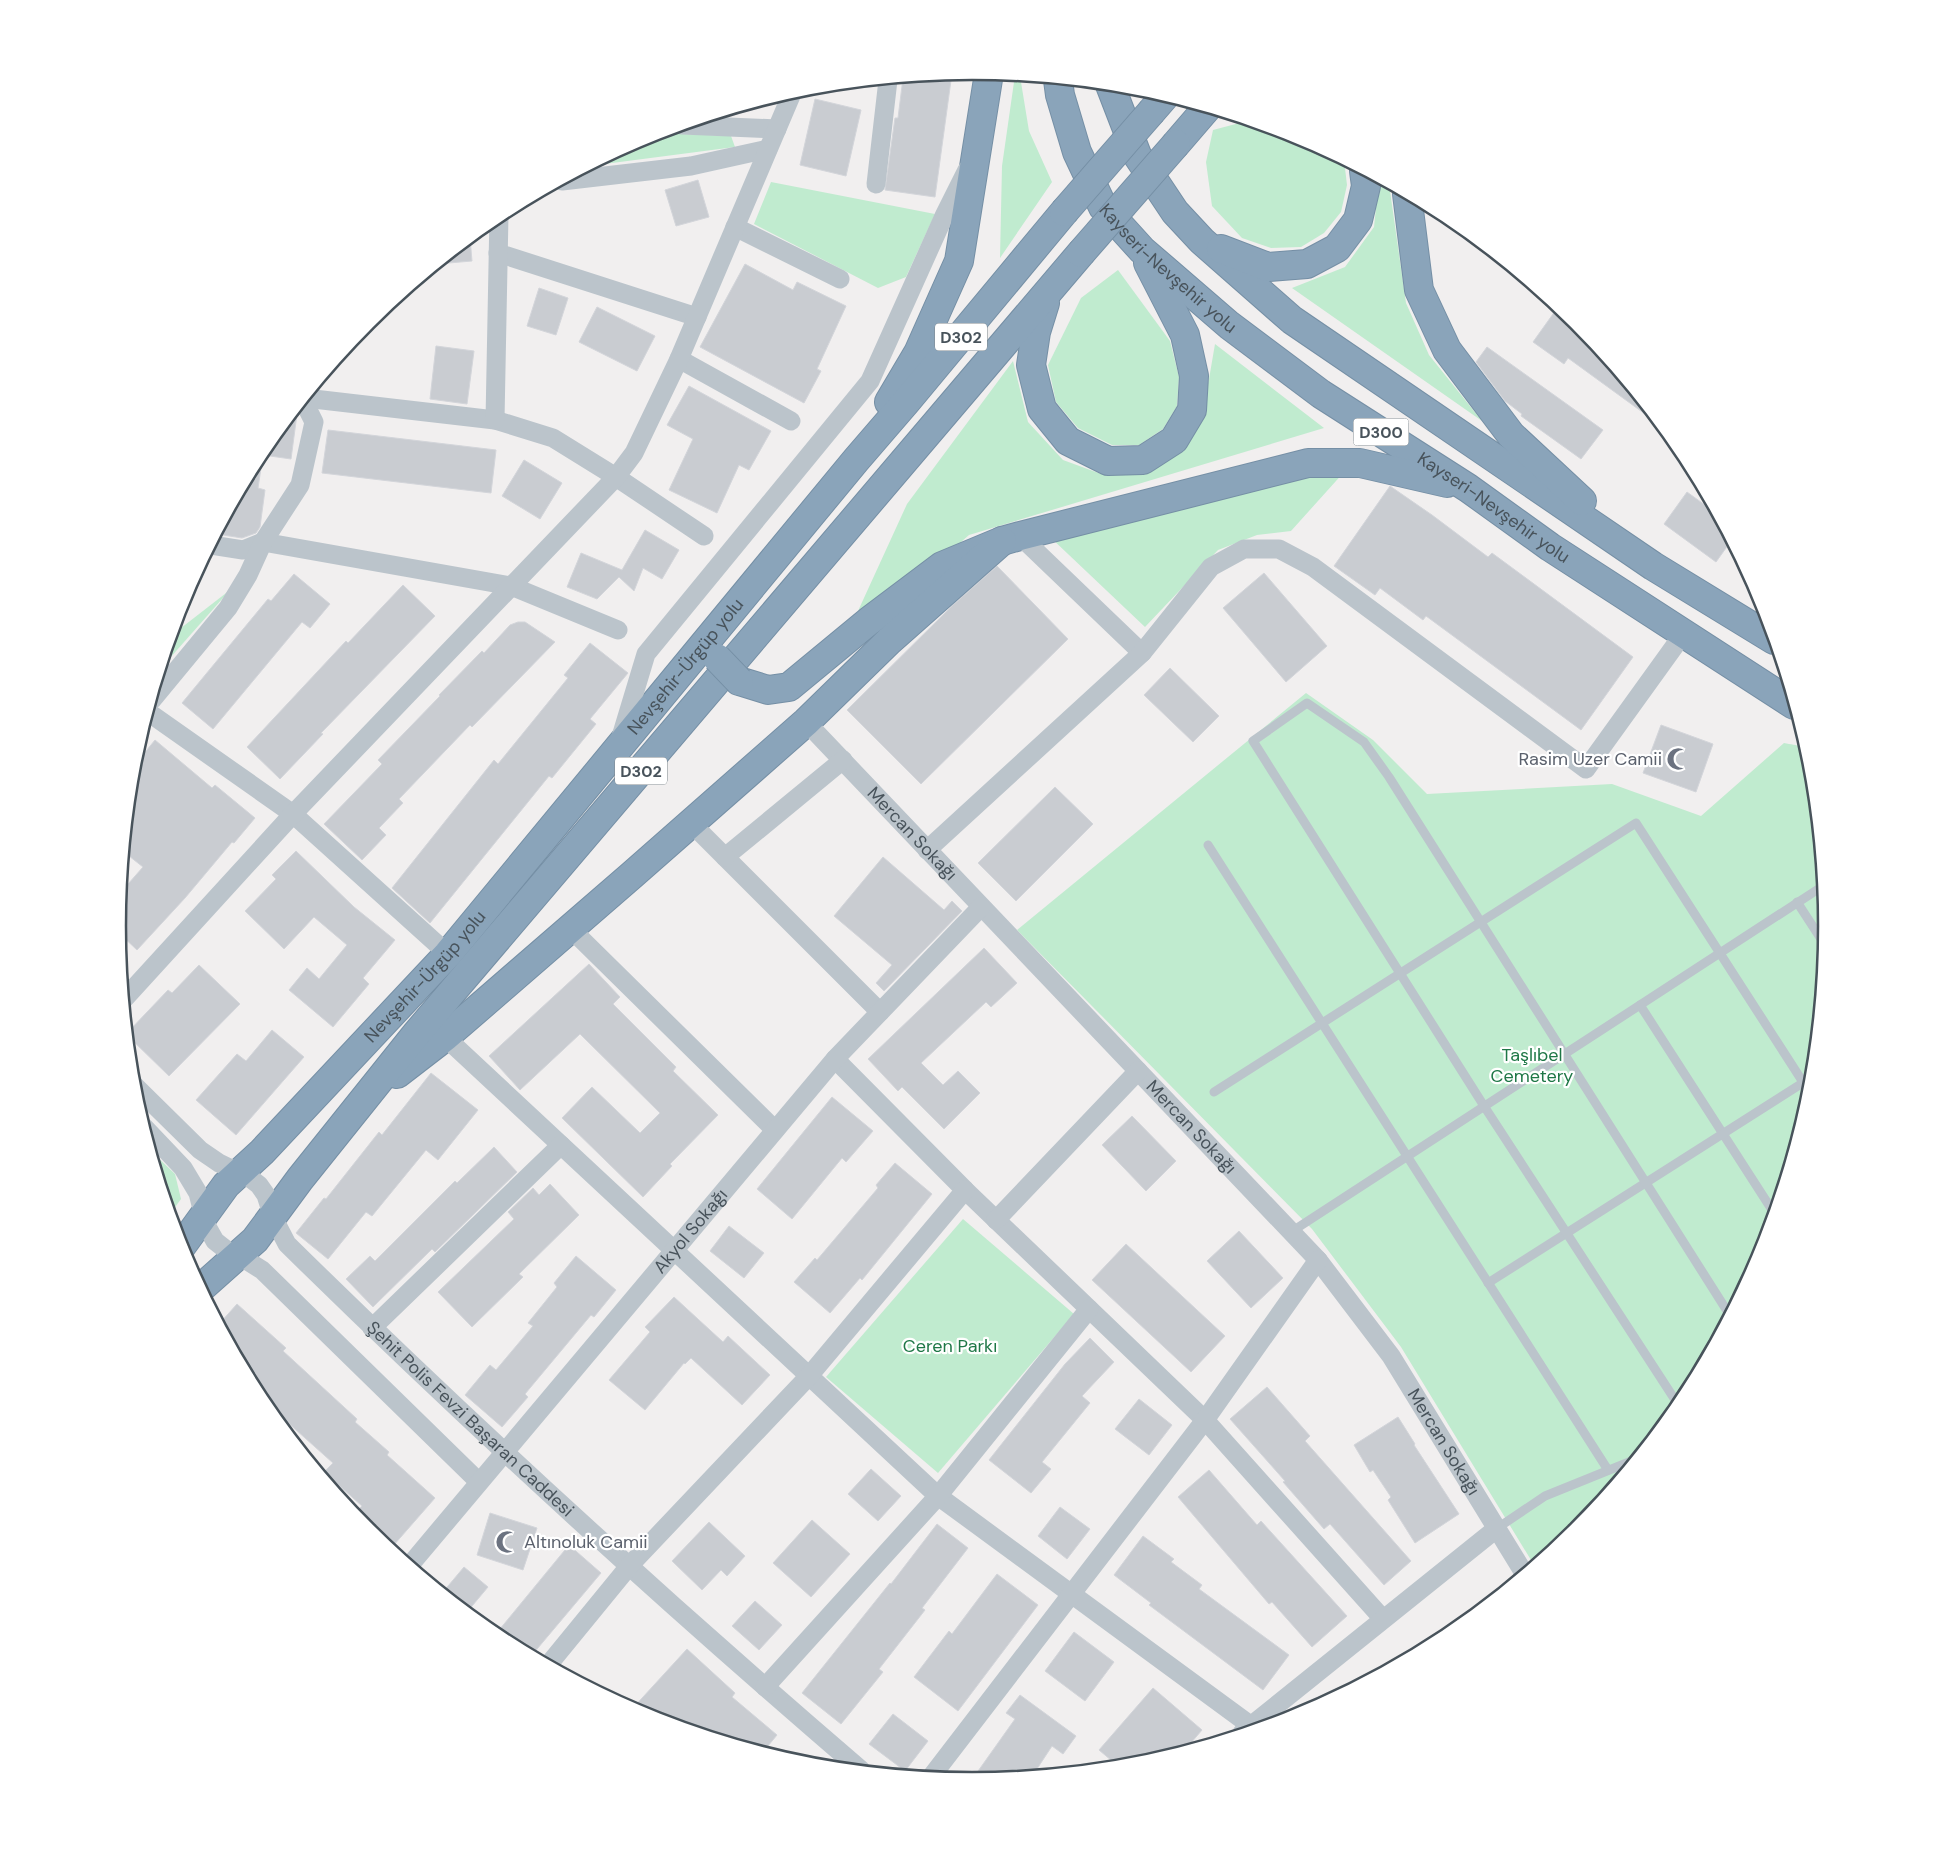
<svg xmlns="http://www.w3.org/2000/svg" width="1944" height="1852" font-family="'DM Sans',sans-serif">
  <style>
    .green { fill: #c0ebcf }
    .building { fill: #c9ccd1; stroke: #d3d5da }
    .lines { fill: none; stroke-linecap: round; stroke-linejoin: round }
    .highway-casing { stroke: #758fa5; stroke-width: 30 }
    .lane { stroke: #bbc4cb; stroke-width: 9 }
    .street { stroke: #bbc4cb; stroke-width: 19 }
    .highway { stroke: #8aa4ba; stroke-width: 28 }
    .highway-bridge-casing { stroke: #758fa5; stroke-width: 30; stroke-linecap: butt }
    .highway-bridge { stroke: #8aa4ba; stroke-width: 28 }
    .labels { text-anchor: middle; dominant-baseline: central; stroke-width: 4.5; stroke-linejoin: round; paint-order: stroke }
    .shield { fill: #fff; stroke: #7f878c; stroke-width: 1 }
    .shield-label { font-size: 16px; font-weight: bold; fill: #48535b }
    .street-label { font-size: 18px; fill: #48535b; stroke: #fff }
    .worship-label { font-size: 18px; fill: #5b616d; stroke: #fff; text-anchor: end }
    .park-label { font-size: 18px; fill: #1e7746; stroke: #fff }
    .rim { fill: none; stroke: #48535b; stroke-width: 2.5 }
  </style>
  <rect width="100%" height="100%" fill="#f1efef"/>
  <g class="green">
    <path d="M1015 75 1020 76 1029 131 1052 182 1000 258 1002 166Z"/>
    <path d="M1247 121 1299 136 1344 160 1347 185 1341 212 1324 233 1301 247 1271 248 1242 238 1212 206 1206 162 1213 130Z"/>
    <path d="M656 133 731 136 735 147 589 166 645 136Z"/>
    <path d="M1379 179 1389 184 1406 303 1429 355 1482 421 1292 288 1345 267 1374 227Z"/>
    <path d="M771 182 935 214 906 277 878 288 754 224Z"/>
    <path d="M1118 270 1170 341 1179 377 1177 406 1163 429 1139 445H1112L1078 428 1056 402 1048 365 1081 298Z"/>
    <path d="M1215 344 1324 428 969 535 872 620 858 611 907 504 1013 361 1028 422 1063 460 1104 475 1139 472 1198 419 1209 379Z"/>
    <path d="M1309 468 1345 471 1291 531 1257 535 1218 550 1145 627 1049 536Z"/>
    <path d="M230 590 162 667 172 635Z"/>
    <path d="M1306 693 1373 740 1427 794 1612 784 1701 816 1784 743C1798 746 1806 744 1810 760L1827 926 1810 1093 1762 1253 1683 1401 1576 1531 1534 1565 1401 1347 1312 1229 1017 930Z"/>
    <path d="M151 1151 175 1174 181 1199 170 1214Z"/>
    <path d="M963 1219 1074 1314 938 1473 826 1377Z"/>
  </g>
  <g class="building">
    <path d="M952 73 935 197 885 190 895 118H898L903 78Z"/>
    <path d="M815 99 861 110 846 176 800 165Z"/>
    <path d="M698 180 709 217 676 226 665 190Z"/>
    <path d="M470 238 472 261 437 264Z"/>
    <path d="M745 264 793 290 797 282 846 306 817 369 821 371 804 403 700 347Z"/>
    <path d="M539 288 568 298 556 335 527 326Z"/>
    <path d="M597 307 655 336 637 371 579 342Z"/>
    <path d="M1558 307 1577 322 1649 410 1645 414 1568 358 1564 364 1533 342Z"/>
    <path d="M436 346 474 351 467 404 430 399Z"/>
    <path d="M1487 347 1603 430 1581 459 1521 416 1522 414 1505 401 1476 362Z"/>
    <path d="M689 386 771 431 749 470 739 465 717 513 669 490 693 439 667 425Z"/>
    <path d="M295 410 297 414 291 459 263 455 258 488 265 490 260 527 256 533 242 538 217 534 261 451Z"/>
    <path d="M328 430 496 450 491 493 322 473Z"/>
    <path d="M524 460 562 483 540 519 502 496Z"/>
    <path d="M1390 486 1432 515 1488 557 1492 553 1633 657 1581 730 1426 616 1423 620 1380 588 1375 595 1334 566Z"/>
    <path d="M1687 492 1716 513 1731 541 1716 562 1664 524Z"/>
    <path d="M645 530 679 550 662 579 643 568 634 591 619 577 597 599 567 587 581 553 622 570Z"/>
    <path d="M997 566 1068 639 921 784 847 710 953 605Z"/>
    <path d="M1264 573 1327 646 1286 682 1223 608Z"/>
    <path d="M294 574 330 604 310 628 302 622 213 729 182 703 268 599 271 601Z"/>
    <path d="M403 585 435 616 321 733 323 734 280 779 247 747 346 641 348 643Z"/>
    <path d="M518 622H525L555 642 472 727 470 725 399 799 403 803 379 828 386 835 362 860 324 824 382 764 378 760 440 696 439 695 482 651 484 653 510 625Z"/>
    <path d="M590 643 628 673 590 719 596 724 552 778 549 776 430 923 392 888 494 760 498 764 568 678 564 675Z"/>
    <path d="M1170 668 1219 716 1193 742 1144 695Z"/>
    <path d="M1661 725 1713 744 1696 792 1643 773Z"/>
    <path d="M155 740 212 788 215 785 255 818 234 843 232 842 185 898 137 950 118 932 117 926 121 892 143 867 124 852 133 767Z"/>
    <path d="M1055 787 1093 824 1016 901 978 863Z"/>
    <path d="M296 851 354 907 395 940 363 978 369 984 333 1027 289 990 307 968 319 979 347 945 314 917 284 949 245 911 276 879 272 875Z"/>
    <path d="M883 857 944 910 952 901 962 911 884 991 876 983 892 965 834 916Z"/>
    <path d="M984 948 1017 983 991 1007 986 1002 921 1063 943 1085 958 1071 980 1093 944 1129 902 1087 898 1091 868 1059Z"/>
    <path d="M589 964 620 997 613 1004 676 1067 673 1071 718 1115 670 1164 672 1166 643 1197 562 1118 592 1087 640 1133 660 1113 580 1034 520 1090 489 1056Z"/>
    <path d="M199 965 240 1004 169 1076 128 1036V1032L168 990 172 993Z"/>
    <path d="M272 1030 304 1057 236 1135 196 1100 237 1054 246 1061Z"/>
    <path d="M431 1073 478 1110 438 1160 426 1150 372 1216 366 1212 328 1259 296 1233 324 1198 326 1199 379 1132 382 1135Z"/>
    <path d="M832 1097 873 1131 846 1162 842 1158 792 1219 757 1189Z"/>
    <path d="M1132 1116 1176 1161 1146 1191 1102 1145Z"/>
    <path d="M494 1147 517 1172 435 1252 432 1249 373 1307 346 1279 370 1256 375 1261 455 1181 457 1183Z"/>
    <path d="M895 1163 932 1194 862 1280 860 1278 830 1313 794 1282 815 1258 817 1260 878 1188 876 1185Z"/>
    <path d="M550 1184 579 1215 519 1274 523 1277 472 1327 438 1292 514 1219 508 1212 533 1188 539 1195Z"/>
    <path d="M729 1226 764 1253 744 1278 710 1251Z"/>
    <path d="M1239 1231 1283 1278 1251 1308 1207 1261Z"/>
    <path d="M1126 1244 1225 1336 1191 1372 1092 1280Z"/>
    <path d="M576 1256 616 1290 594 1317 591 1315 525 1394 528 1397 502 1427 465 1395 490 1365 496 1370 533 1326 528 1323 557 1287 554 1283Z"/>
    <path d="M674 1297 723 1342 728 1336 770 1375 742 1405 691 1358 685 1364 684 1363 645 1410 609 1380 650 1332 645 1327Z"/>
    <path d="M237 1304 286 1348 283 1351 357 1419 355 1422 389 1452 387 1455 435 1498 393 1546 356 1512 362 1506 324 1472 333 1463 286 1421 283 1425 261 1401 220 1323Z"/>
    <path d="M1090 1338 1114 1362 1082 1396 1090 1403 1042 1462 1051 1469 1031 1493 989 1460 1065 1364Z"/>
    <path d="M1267 1387 1310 1436 1305 1441 1411 1561 1384 1585 1330 1524 1324 1529 1283 1482 1285 1481 1230 1419Z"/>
    <path d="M1139 1399 1172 1425 1149 1455 1115 1429Z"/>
    <path d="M1398 1417 1415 1444 1414 1445 1459 1514 1415 1543 1388 1500 1391 1497 1373 1470 1370 1472 1354 1445Z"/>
    <path d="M871 1469 901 1496 878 1521 848 1494Z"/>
    <path d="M1209 1470 1257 1525 1261 1521 1347 1616 1312 1647 1272 1602 1269 1604 1178 1497Z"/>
    <path d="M1060 1507 1090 1529 1067 1559 1038 1536Z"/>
    <path d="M490 1513 537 1528 523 1570 477 1555Z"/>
    <path d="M812 1520 850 1554 811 1597 773 1563Z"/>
    <path d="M709 1522 745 1556 727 1576 721 1570 702 1590 672 1561Z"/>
    <path d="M937 1524 968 1548 922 1608 925 1610 879 1669 883 1672 841 1724 802 1693 890 1583 891 1584Z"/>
    <path d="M1143 1536 1174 1559 1171 1562 1202 1585 1199 1589 1289 1655 1263 1690 1149 1605 1151 1603 1114 1575Z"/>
    <path d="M569 1545 601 1573 532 1655 497 1637 495 1635Z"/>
    <path d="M464 1567 488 1587 467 1612 443 1592Z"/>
    <path d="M997 1574 1038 1605 958 1711 914 1677 949 1631 952 1634Z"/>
    <path d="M755 1601 782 1625 759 1650 732 1626Z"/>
    <path d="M1074 1632 1114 1662 1085 1701 1045 1671Z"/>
    <path d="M687 1649 735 1693 732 1697 777 1735 763 1752 645 1716 632 1709Z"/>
    <path d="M1153 1688 1202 1730 1184 1751 1138 1764 1118 1766 1099 1750Z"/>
    <path d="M1020 1695 1076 1736 1063 1754 1052 1746 1033 1775 971 1781 1015 1719 1006 1713Z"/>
    <path d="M893 1714 928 1741 905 1771 869 1744Z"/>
  </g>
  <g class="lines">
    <defs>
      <g id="highway">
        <path id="s4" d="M1058 80 1060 95 1077 152 1103 207 1142 250 1229 325 1321 394 1468 488 1550 547 1794 705"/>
        <path d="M1110 85 1137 155 1175 212 1202 241 1292 320 1653 566 1774 640"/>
        <path d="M1152 111 1165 96"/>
        <path d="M1176 144 1207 108"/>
        <path d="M1407 194 1419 290 1447 350 1511 435 1582 501"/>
        <path d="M1221 249 1268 267 1307 264 1337 248 1358 220 1366 186 1364 171"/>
        <path d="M1045 303 1036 332 1031 365 1042 409 1068 441 1108 461 1143 460 1174 440 1192 410 1194 376 1185 335 1148 263"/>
        <path d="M889 402 918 353 959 261 989 73"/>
        <path d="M739 681 768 690 789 687 869 621 942 566 1002 541 1020 536 1308 463H1360L1447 483"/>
        <path d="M397 1074 445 1037 632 875 806 722 889 641 1002 541"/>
        <path id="s5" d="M181 1247 226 1185 262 1152 448 954 856 460 906 402 1064 212"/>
        <path d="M201 1288 255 1240 300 1179 417 1033 1081 253"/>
      </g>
    </defs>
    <use href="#highway" class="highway-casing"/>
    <g class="lane">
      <path d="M1208 845 1608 1470"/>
      <path d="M1797 902 1825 945"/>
      <path d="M1640 1005 1774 1213"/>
      <path d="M1214 1092 1636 823 1810 1093"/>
      <path d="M1291 1232 1823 886"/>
      <path d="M1488 1283 1812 1077"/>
      <path d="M1679 1406 1484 1106 1253 741 1307 703 1364 742 1389 777 1729 1314"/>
      <path d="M1496 1529 1545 1496 1634 1460"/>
    </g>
    <g class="street">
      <path d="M682 125 777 129"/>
      <path d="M562 181 691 166 768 149"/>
      <path d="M876 184 888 80"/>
      <path d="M735 227 840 279"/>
      <path d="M498 253 697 317"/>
      <path d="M679 359 791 421"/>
      <path d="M305 398 495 420 553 438 616 477 704 536"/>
      <path d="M495 420 499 214"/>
      <path d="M1020 536 1142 653"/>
      <path d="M211 545 243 550 263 542 511 586 618 630"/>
      <path d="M152 700 228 608 248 575 263 542 300 485 314 422 303 400"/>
      <path d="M148 712 293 814 448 954"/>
      <path id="s1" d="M806 722 1318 1260 1391 1356 1524 1573"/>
      <path d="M620 740 646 654 870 381 945 214 967 170"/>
      <path d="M843 760 725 857 880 1012"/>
      <path d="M691 823 725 857"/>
      <path d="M927 850 1142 653 1211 567 1244 549H1279L1313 567 1586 769 1684 633"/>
      <path d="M571 929 775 1130"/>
      <path d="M124 999 293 814 616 477 634 453 679 359 793 91"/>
      <path d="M445 1037 938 1496 1250 1725"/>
      <path d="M835 1059 965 1190 1205 1420 1383 1619"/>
      <path id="s2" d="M133 1084 200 1150 219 1163 250 1178 259 1185 266 1195 273 1217 287 1244C472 1426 664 1601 861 1770"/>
      <path d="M144 1127 183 1168 198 1193 206 1225 215 1241 229 1252 238 1255 262 1270 479 1482"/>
      <path d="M996 1220 1138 1071"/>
      <path d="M372 1328 561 1145"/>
      <path id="s3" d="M410 1565 835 1059 981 907"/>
      <path d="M549 1664 630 1565 809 1376 965 1190"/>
      <path d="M765 1687 938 1496 1089 1309"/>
      <path d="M1242 1733 1496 1529"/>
      <path d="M931 1777 1205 1420 1318 1260"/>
    </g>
    <use href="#highway" class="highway"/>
    <defs>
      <g id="highway-bridge">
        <path d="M1064 212 1152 111"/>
        <path d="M1081 253 1176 144"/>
        <path d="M717 658 739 681"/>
      </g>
    </defs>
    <use href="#highway-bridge" class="highway-bridge-casing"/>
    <use href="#highway-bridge" class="highway-bridge"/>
  </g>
  <defs>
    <symbol id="mosque-bare" viewBox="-9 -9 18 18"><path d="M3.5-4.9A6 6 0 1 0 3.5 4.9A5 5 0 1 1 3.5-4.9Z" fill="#6b7280" stroke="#fff" stroke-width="2.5" paint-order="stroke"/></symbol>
  </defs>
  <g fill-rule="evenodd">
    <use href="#mosque-bare" x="1662" y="743" width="32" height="32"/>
    <use href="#mosque-bare" x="491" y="1526" width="32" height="32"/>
  </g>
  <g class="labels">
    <g class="shield">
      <rect x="935" y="323.5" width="52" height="27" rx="4"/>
      <rect x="1353.5" y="418.5" width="55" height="27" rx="4"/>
      <rect x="615" y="757.5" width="52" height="27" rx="4"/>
    </g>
    <g class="shield-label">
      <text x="961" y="337">D302</text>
      <text x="1381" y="432">D300</text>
      <text x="641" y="771">D302</text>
    </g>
    <g class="street-label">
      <text stroke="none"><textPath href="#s4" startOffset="225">Kayseri-Nevşehir yolu</textPath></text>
      <text stroke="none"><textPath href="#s4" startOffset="630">Kayseri-Nevşehir yolu</textPath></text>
      <text stroke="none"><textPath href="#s5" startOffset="770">Nevşehir-Ürgüp yolu</textPath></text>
      <text stroke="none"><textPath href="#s1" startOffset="154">Mercan Sokağı</textPath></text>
      <text stroke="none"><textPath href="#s5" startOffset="365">Nevşehir-Ürgüp yolu</textPath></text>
      <text stroke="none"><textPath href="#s1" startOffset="559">Mercan Sokağı</textPath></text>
      <text stroke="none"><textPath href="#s3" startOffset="436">Akyol Sokağı</textPath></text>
      <text stroke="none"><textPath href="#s2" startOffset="482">Şehit Polis Fevzi Başaran Caddesi</textPath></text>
      <text stroke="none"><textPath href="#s1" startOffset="964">Mercan Sokağı</textPath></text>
    </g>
    <g class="worship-label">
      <text x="1662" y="759">Rasim Uzer Camii</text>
      <text x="524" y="1542" text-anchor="start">Altınoluk Camii</text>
    </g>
    <g class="park-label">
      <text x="1532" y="1055">Taşlıbel<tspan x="1532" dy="21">Cemetery</tspan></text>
      <text x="950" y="1346">Ceren Parkı</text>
    </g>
  </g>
  <path d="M0 0H1944V1852H0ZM126 926a846 846 0 1 1 1692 0a846 846 0 1 1-1692 0Z" fill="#fff" fill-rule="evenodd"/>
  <path class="rim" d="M126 926a846 846 0 1 1 1692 0a846 846 0 1 1-1692 0Z"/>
</svg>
